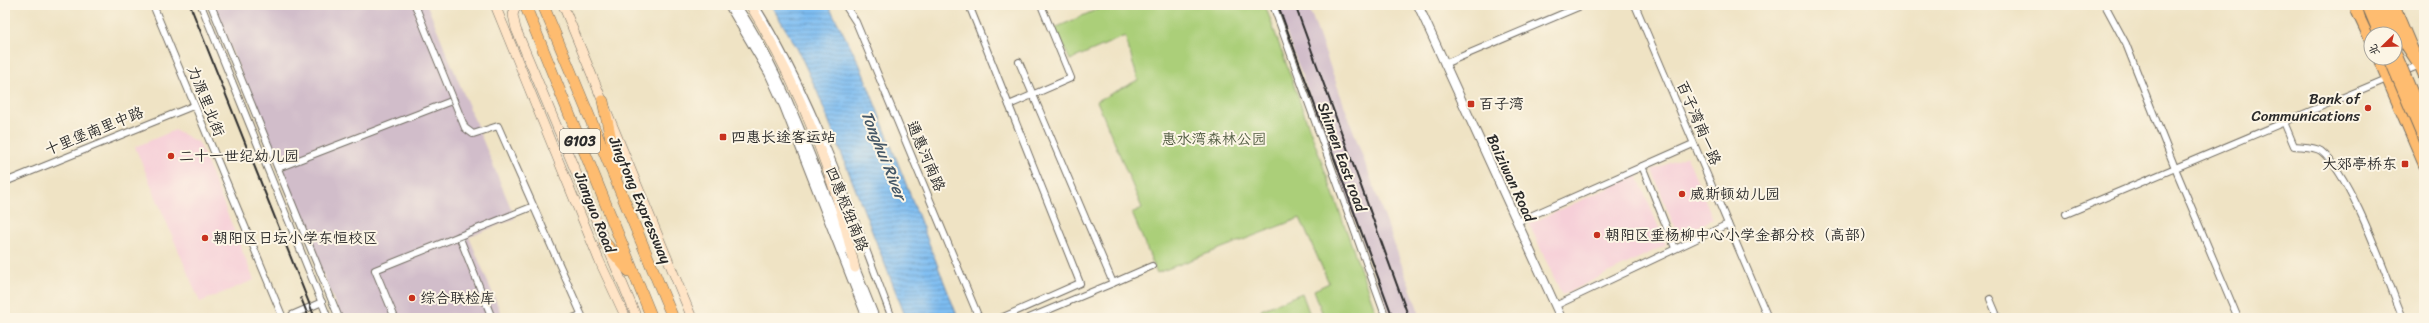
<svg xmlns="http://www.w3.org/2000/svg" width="2429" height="323" font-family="Sriracha,'LXGW WenKai TC',sans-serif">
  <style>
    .built { fill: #f6cfd8 }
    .railway { fill: #d1bdca }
    .park { fill: #abcf79; stroke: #6b7d52 }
    .water { fill: url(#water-rules); stroke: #54748e }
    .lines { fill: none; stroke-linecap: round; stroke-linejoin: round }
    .minor-casing { stroke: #706b61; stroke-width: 8 }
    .tertiary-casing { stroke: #706b61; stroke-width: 10 }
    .secondary-casing { stroke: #706b61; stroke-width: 10 }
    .primary-casing { stroke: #706b61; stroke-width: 12 }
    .trunk-casing { stroke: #706b61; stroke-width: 12 }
    .motorway-casing { stroke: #706b61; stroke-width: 12 }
    .minor { stroke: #fff; stroke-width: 6 }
    .tertiary { stroke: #fff; stroke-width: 8 }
    .secondary { stroke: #ffe4c6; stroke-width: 9 }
    .primary { stroke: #febc70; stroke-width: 10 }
    .trunk { stroke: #febc70; stroke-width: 10 }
    .motorway { stroke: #febc70; stroke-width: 11 }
    .rail { stroke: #2b2b2b; stroke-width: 2 }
    .minor-bridge-casing { stroke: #706b61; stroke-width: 8; stroke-linecap: butt }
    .trunk-bridge-casing { stroke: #706b61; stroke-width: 12; stroke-linecap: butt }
    .minor-bridge { stroke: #fff; stroke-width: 6 }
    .trunk-bridge { stroke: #febc70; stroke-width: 10 }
    .poi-dot { fill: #c8321e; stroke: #fcf5e5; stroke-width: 1.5 }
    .labels { text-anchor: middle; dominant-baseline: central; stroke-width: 4; stroke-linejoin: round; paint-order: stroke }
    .shield { fill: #fcf5e5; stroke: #6a6863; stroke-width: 1 }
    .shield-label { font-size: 14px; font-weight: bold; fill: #2b2b2b }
    .poi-label { font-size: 15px; fill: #2b2b2b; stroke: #fcf5e5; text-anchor: start }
    .street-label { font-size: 15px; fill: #2b2b2b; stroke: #fcf5e5 }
    .park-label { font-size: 15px; fill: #515c42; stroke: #fcf5e5 }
    .water-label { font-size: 16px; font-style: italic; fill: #445767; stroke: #fcf5e5 }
  </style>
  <defs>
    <pattern id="water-rules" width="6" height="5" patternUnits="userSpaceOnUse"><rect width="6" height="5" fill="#7ebdf2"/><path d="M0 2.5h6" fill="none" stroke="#679ac4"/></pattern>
  </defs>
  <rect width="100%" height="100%" fill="#fcf5e5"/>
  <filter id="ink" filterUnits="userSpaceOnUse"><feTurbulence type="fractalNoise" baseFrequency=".025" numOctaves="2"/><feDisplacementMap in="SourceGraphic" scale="8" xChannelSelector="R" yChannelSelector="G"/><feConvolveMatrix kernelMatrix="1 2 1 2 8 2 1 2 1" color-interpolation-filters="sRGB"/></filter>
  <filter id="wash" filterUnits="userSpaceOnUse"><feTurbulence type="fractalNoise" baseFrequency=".012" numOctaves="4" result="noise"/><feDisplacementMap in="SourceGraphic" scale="16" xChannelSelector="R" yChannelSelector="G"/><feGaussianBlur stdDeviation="0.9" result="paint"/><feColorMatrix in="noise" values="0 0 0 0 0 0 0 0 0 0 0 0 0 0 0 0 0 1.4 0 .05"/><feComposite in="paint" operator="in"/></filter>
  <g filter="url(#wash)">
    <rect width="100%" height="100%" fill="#efe3c4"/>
    <g class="built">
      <path d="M175 130 199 143 254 280 200 302 135 147Z"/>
      <path d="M1687 156 1713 219 1678 237 1652 170Z"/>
      <path d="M1637 175 1666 245 1562 295 1529 224Z"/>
    </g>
    <g class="railway">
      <path d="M213 5H427L515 218 469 237 503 318H341Z"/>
      <path d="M1276 5H1308L1421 318H1391Z"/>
    </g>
    <g class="park">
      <path d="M1097 5H1265L1378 318H1324L1314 290 1329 283 1300 218 1157 273 1132 213 1142 208 1097 101 1138 80 1125 36 1070 60 1055 28 1098 9Z"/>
      <path d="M1302 293 1311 318H1264L1261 310Z"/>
    </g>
    <path class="water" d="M771 5H828L832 12 859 63 958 318H906L817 91 797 48Z"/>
  </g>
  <g filter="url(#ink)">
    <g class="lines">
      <defs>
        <g id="minor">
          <path d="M153 5 283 318"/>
          <path d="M201 5 328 318"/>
          <path d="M211 5 339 318"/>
          <path d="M755 5C816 102 851 212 892 318"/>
          <path d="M845 5 856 22 979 318"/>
          <path d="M969 5 1080 283 1001 318"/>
          <path d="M1273 5 1386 318"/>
          <path d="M1635 5 1768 318"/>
          <path d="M2105 5 2126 44 2175 168 2238 318"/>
          <path d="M1019 62 1113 283 1029 318"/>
          <path d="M1444 64 1583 5"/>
          <path d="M2401 73 2422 64"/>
          <path d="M1009 105 1071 78 1041 5"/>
          <path d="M2284 122 2294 146C2302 147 2315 147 2321 151 2353 177 2386 277 2403 318"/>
          <path d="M1642 166 1675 248"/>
          <path d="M278 168 454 100"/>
          <path d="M5 182 193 106"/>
          <path d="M2066 214 2389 78"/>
          <path d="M1517 222 1693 144"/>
          <path d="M459 236 492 318"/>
          <path d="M1113 283 1152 266"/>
          <path d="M1990 299 1998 318"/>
          <path d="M1555 306 1728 224"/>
          <path d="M290 318 292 315 322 302"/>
        </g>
        <g id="tertiary">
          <path d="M729 5 769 73 784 106 867 318"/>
          <path d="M736 5C787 81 813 167 848 250"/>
          <path d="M1418 5 1561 318"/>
          <path d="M853 263 875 318"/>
        </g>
        <g id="secondary">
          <path d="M495 5 599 260 626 318"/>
          <path d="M516 5 513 15 516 29 637 318"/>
          <path d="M563 5 692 318"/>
          <path d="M750 5C799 86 835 176 855 268"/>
        </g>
        <g id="primary">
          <path d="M2394 5 2424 76"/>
          <path d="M2356 10 2371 42"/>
          <path d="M2378 58 2424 165"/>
        </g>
        <g id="trunk">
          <path d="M2356 5 2360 18"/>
          <path d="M2367 5 2379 34"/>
          <path d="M2376 5 2388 34"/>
          <path d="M2385 5 2396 30 2419 65"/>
        </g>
        <g id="motorway">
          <path d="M525 5 652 318"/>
          <path d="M543 5 673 318"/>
          <path d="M603 101 618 173"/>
          <path d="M605 243 629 271"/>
        </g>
      </defs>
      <use href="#minor" class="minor-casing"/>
      <use href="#tertiary" class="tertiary-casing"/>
      <use href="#secondary" class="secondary-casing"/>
      <use href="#primary" class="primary-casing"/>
      <use href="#trunk" class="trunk-casing"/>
      <use href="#motorway" class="motorway-casing"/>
      <use href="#minor" class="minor"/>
      <use href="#tertiary" class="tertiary"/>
      <use href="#secondary" class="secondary"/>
      <use href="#primary" class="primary"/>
      <use href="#trunk" class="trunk"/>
      <use href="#motorway" class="motorway"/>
      <g class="rail">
        <path d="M190 5 315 318"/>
        <path d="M1278 5 1393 318"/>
        <path d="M1295 5 1409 318"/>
        <path d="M301 298 309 318"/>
      </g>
      <defs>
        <g id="minor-bridge">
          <path d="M415 5 465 128 473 134 498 126 583 318"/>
          <path d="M395 318 375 270 534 206"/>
          <path d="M573 318 581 315"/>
        </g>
        <g id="trunk-bridge">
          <path d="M2395 51 2424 120"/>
          <path d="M2389 58 2424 141"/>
        </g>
      </defs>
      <use href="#minor-bridge" class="minor-bridge-casing"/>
      <use href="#trunk-bridge" class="trunk-bridge-casing"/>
      <use href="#minor-bridge" class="minor-bridge"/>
      <use href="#trunk-bridge" class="trunk-bridge"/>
    </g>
  </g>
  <g class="poi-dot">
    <rect x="1467" y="100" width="8" height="8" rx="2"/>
    <circle cx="2368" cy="108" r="4"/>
    <rect x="719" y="133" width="8" height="8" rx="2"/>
    <circle cx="171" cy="156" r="4"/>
    <rect x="2401" y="160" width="8" height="8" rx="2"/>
    <circle cx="1682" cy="194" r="4"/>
    <circle cx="1597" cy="235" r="4"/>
    <circle cx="205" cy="238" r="4"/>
    <circle cx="412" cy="298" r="4"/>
  </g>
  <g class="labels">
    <rect class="shield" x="560" y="129" width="40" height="24" rx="3"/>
    <g class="shield-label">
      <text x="580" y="141">G103</text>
    </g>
    <g class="poi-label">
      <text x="2360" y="99" text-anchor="end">Bank of<tspan x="2360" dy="17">Communications</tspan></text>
      <text x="1479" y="104">百子湾</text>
      <text x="731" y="137">四惠长途客运站</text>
      <text x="179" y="156">二十一世纪幼儿园</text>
      <text x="2397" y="164" text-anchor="end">大郊亭桥东</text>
      <text x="1690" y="194">威斯顿幼儿园</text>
      <text x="1605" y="235">朝阳区垂杨柳中心小学金都分校（高部）</text>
      <text x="213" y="238">朝阳区日坛小学东恒校区</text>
      <text x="420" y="298">综合联检库</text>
    </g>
    <g class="street-label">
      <text transform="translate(206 101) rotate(68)">力源里北街</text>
      <text transform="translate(1699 123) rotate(67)">百子湾南一路</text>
      <text transform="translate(94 131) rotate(-22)">十里堡南里中路</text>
      <text transform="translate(926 156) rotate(67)">通惠河南路</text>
      <text transform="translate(1342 157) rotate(70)">Shimen East road</text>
      <text transform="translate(1511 178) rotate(65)">Baiziwan Road</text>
      <text transform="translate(640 200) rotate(67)">Jingtong Expressway</text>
      <text transform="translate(847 209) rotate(68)">四惠枢纽南路</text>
      <text transform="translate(595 212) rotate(68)">Jianguo Road</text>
    </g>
    <g class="park-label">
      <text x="1214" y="139">惠水湾森林公园</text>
    </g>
    <g class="water-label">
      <text transform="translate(884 155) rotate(68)">Tonghui River</text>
    </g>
  </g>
  <rect width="2429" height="323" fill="none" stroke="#fcf5e5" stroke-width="20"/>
  <g transform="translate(2383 46) rotate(247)"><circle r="19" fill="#fcf5e5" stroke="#a8a49b"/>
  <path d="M0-3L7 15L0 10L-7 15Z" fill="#c8321e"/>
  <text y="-6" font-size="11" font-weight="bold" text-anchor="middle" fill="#2b2b2b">北</text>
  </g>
</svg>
